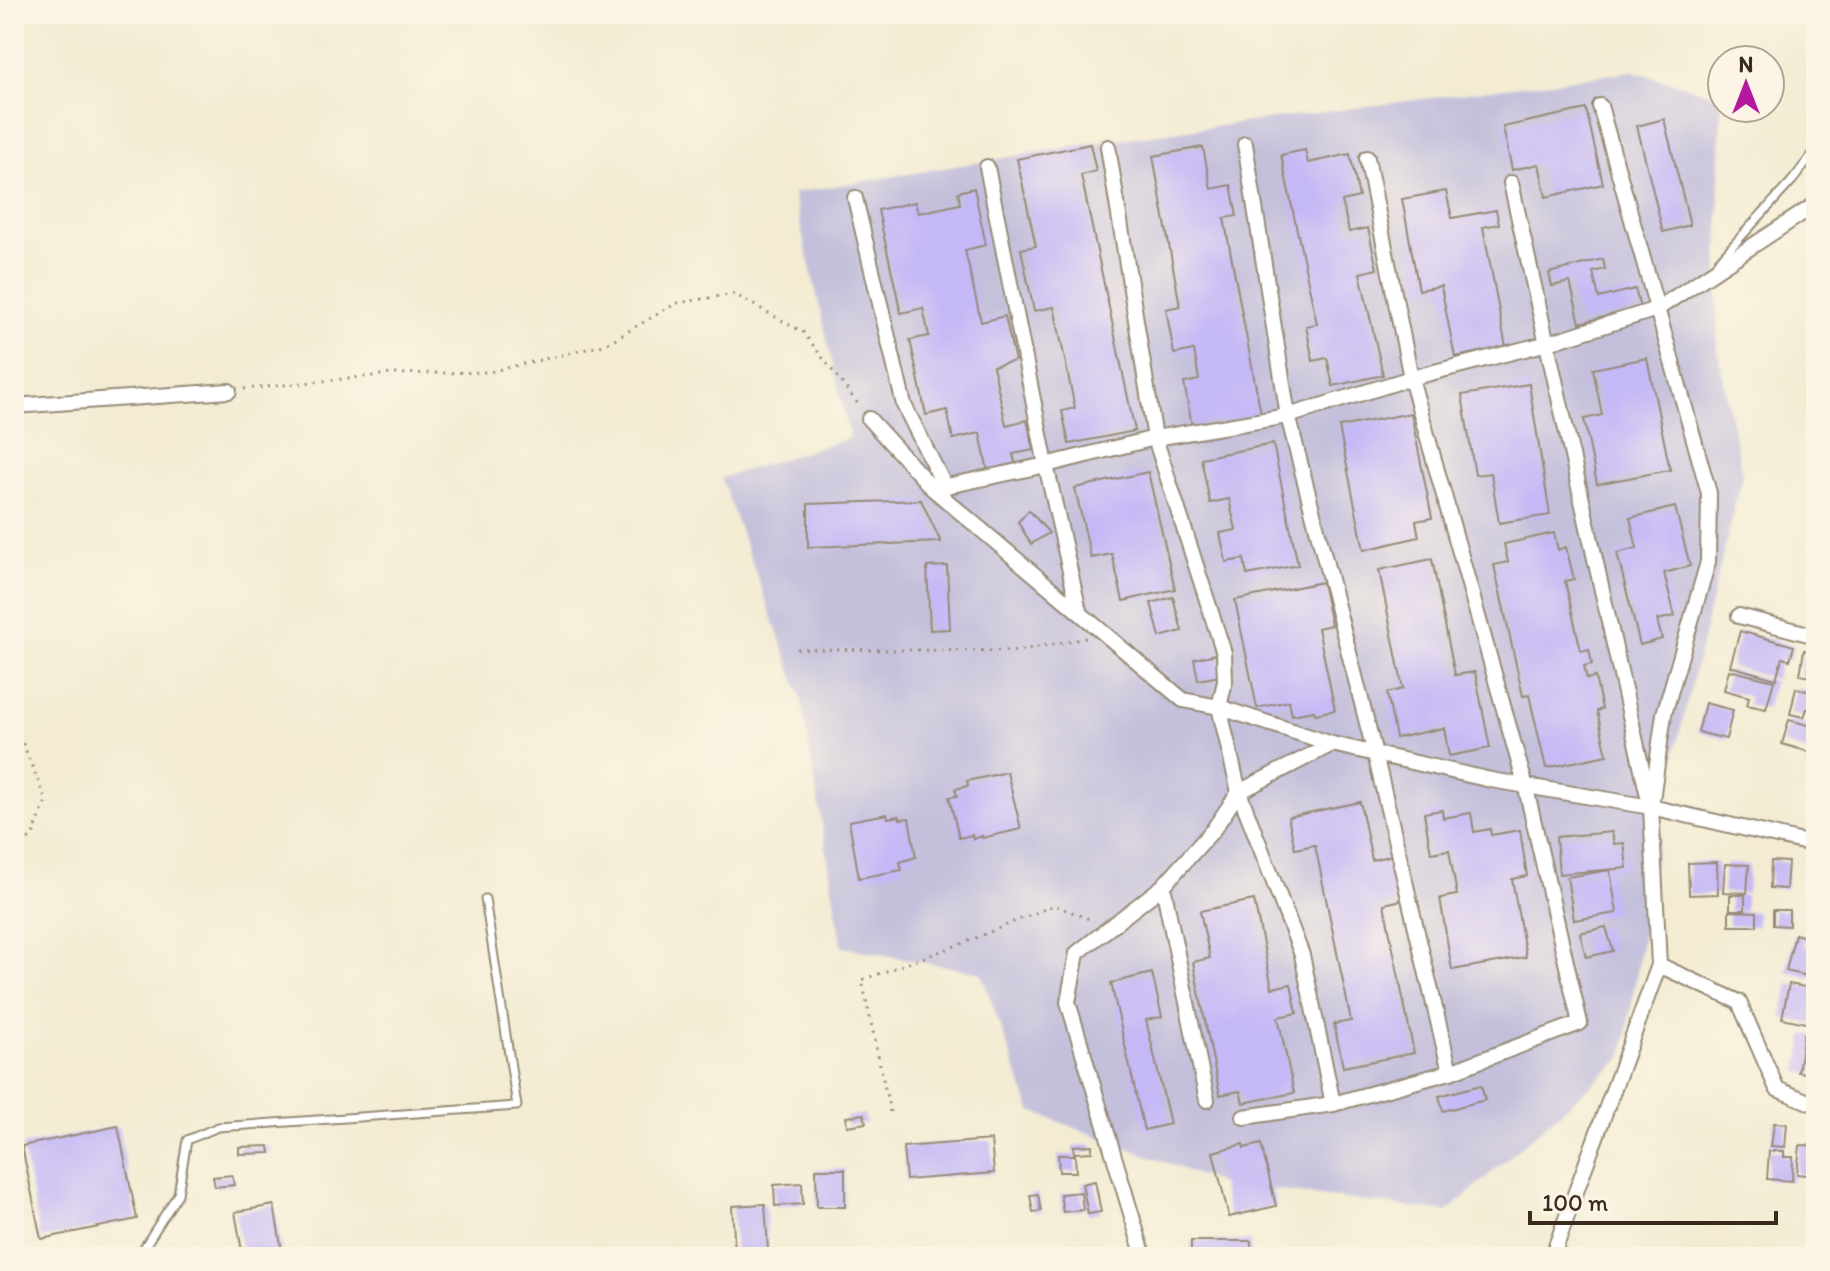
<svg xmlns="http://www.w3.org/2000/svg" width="1830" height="1271" font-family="Itim,sans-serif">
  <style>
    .industrial { fill: #c4c0db }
    .building { fill: #c5b8f6 }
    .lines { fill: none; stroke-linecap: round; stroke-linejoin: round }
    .lane-casing { stroke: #978b78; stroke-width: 11 }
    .street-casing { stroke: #978b78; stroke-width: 18 }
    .path { stroke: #978b78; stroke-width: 3; stroke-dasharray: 2 6; stroke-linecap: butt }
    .lane { stroke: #fff; stroke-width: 7 }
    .street { stroke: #fff; stroke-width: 14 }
  </style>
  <rect width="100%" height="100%" fill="#fcf5e5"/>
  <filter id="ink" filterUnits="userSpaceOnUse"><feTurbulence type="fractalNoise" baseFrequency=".0125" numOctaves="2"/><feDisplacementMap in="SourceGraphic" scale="16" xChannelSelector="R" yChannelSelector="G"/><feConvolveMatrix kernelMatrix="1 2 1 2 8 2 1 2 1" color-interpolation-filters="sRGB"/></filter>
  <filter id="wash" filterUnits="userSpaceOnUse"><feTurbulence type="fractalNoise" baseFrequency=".006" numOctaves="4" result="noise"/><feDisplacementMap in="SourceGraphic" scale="32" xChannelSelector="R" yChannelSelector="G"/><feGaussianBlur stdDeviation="1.8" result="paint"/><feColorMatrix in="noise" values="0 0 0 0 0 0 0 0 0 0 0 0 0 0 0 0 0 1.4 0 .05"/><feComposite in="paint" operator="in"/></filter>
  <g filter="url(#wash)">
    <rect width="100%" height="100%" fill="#f3ecd3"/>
    <path class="industrial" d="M1633 71 1721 97 1717 346 1742 475 1668 781 1623 1057 1447 1212 1219 1183 1031 1111 981 973 842 947 801 697 721 478 850 438 793 193 1106 141Z"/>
    <g id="blocks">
      <g class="building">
        <path d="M1586 109 1603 184 1546 197 1539 164 1512 170 1503 127Z"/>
        <path d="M1664 119 1690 225 1663 232 1637 126Z"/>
        <path d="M1090 144 1096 171 1081 175 1135 431 1069 444 1062 411 1075 408 1054 307 1034 311 1021 249 1036 246 1017 159Z"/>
        <path d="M1203 147 1211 189 1231 185 1237 216 1224 218 1261 414 1192 426 1184 383 1199 380 1194 350 1174 354 1166 309 1180 306 1153 156Z"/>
        <path d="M1305 150 1308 163 1350 154 1359 197 1342 201 1349 232 1368 228 1377 269 1360 273 1383 375 1333 386 1327 358 1313 361 1306 326 1317 324 1281 155Z"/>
        <path d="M974 188 986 245 965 250 981 322 1005 316 1015 361 993 366 1006 425 1027 420 1034 450 1013 454 1017 470 989 476 980 433 953 439 947 410 926 415 910 340 929 336 923 308 901 313 878 210 915 202 918 213 960 204 958 192Z"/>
        <path d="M1446 191 1452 218 1496 210 1499 224 1483 227 1506 347 1455 357 1441 286 1419 290 1402 199Z"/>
        <path d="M1603 259 1605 269 1593 272 1599 298 1635 289 1640 308 1580 323 1570 282 1552 286 1549 273Z"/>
        <path d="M1647 358 1670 470 1597 484 1584 419 1602 415 1593 369Z"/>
        <path d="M1529 384 1550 515 1499 523 1491 473 1475 475 1462 395Z"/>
        <path d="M1411 413 1432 518 1416 521 1419 537 1364 550 1339 427Z"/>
        <path d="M1273 444 1298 565 1247 575 1244 559 1226 562 1220 533 1236 530 1229 499 1210 503 1201 458Z"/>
        <path d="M1148 472 1175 589 1123 601 1112 554 1091 558 1075 488Z"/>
        <path d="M921 500 941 542 808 547V504Z"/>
        <path d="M1675 507 1690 566 1664 573 1675 616 1657 620 1662 639 1640 645 1617 553 1637 548 1630 518Z"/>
        <path d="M1029 510 1049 533 1031 544 1018 522Z"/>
        <path d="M1554 533 1558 550 1566 547 1574 579 1565 581 1581 651 1589 649 1592 664 1584 666 1587 679 1595 677 1602 709 1597 711 1607 755 1546 768 1529 695 1523 696 1494 565 1508 562 1504 544Z"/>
        <path d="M1432 559 1455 675 1475 672 1490 748 1449 756 1444 728 1396 738 1387 693 1403 689 1379 570Z"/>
        <path d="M947 566 950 629 930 630 927 567Z"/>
        <path d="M1322 582 1331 625 1318 628 1335 710 1315 714 1314 711 1292 715 1289 701 1257 708 1235 600Z"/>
        <path d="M1173 597 1182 631 1160 637 1151 603Z"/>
        <path d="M1740 631 1794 646 1790 660 1782 658 1776 679 1730 666Z"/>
        <path d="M1804 650 1816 652V678L1800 675Z"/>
        <path d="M1216 654 1220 676 1198 680 1194 659Z"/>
        <path d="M1729 670 1774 681 1766 709 1747 705 1749 697 1724 690Z"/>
        <path d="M1796 688 1816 692V711L1807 709 1804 717 1790 714Z"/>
        <path d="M1705 703 1733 710 1726 739 1698 732Z"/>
        <path d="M1789 720 1816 727V743L1813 753 1782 744Z"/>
        <path d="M1007 772 1021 829 982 838V836L973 839 972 835 959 838 949 797 957 796 955 789 968 786 967 781Z"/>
        <path d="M1814 800H1816V832L1809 831Z"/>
        <path d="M1360 802 1372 860 1393 855 1402 900 1384 904 1414 1053 1343 1067 1334 1024 1351 1021 1315 845 1295 849 1288 817Z"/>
        <path d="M1442 810 1443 818 1471 813 1474 832 1490 829 1491 835 1520 830 1527 876 1512 879 1526 957 1452 970 1440 898 1457 895 1449 850 1431 853 1424 813Z"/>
        <path d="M887 814 888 818 899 816 900 819 909 818 916 857 900 862 902 870 859 878 849 821Z"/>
        <path d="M1612 832 1614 844 1624 843 1627 868 1559 874 1556 837Z"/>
        <path d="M1771 861 1788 862 1786 889 1770 888Z"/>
        <path d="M1717 862 1718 894 1689 895 1688 863Z"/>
        <path d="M1809 862 1816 863 1815 880 1807 879Z"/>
        <path d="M1725 864 1749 865 1747 893 1723 892Z"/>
        <path d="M1610 870 1617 913 1574 920 1567 877Z"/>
        <rect x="1730" y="895" width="15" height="15"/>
        <path d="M1254 900 1272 988 1291 984 1297 1013 1278 1017 1294 1093 1243 1103 1240 1091 1220 1095 1193 962 1210 958 1200 911Z"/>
        <path d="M1773 910H1789V926L1773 925Z"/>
        <path d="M1729 911 1757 912V926H1729Z"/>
        <path d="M1606 927 1613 951 1586 957 1580 933Z"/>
        <path d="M1795 934 1806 937 1804 946 1816 949V978L1786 971Z"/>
        <path d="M1152 973 1162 1017 1146 1020 1170 1124 1144 1130 1111 983Z"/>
        <path d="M1789 984 1816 989V1025L1782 1018Z"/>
        <path d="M1804 1034 1816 1036V1060L1813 1074 1798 1072Z"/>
        <path d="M1481 1085 1485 1100 1443 1111 1439 1096Z"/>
        <path d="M864 1114 866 1123 847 1126 846 1117Z"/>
        <path d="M1774 1123 1787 1124 1785 1147 1771 1146Z"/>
        <path d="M118 1126 137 1219 41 1239 22 1146Z"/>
        <path d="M991 1140 994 1173 906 1180 903 1147Z"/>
        <path d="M1243 1144 1244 1148 1261 1144 1276 1206 1229 1217 1213 1152Z"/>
        <path d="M1092 1145V1152L1074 1153 1073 1146Z"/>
        <path d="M1800 1145 1816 1146V1176L1797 1174Z"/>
        <path d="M269 1146 270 1153 239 1154V1147Z"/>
        <path d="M1769 1151H1784V1157H1793L1792 1181 1767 1179Z"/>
        <path d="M1058 1155H1075L1076 1172H1059Z"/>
        <path d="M816 1169H845V1207H817Z"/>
        <path d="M232 1175 234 1185 215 1187 213 1177Z"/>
        <path d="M1095 1181 1101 1212 1088 1214 1082 1184Z"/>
        <path d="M802 1183 803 1204 775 1206 774 1185Z"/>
        <path d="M1081 1192 1083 1210 1063 1212 1060 1194Z"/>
        <path d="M1038 1194 1041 1211 1033 1212 1030 1195Z"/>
        <path d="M765 1204 768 1249 735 1251 732 1206Z"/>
        <path d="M274 1205 282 1251 243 1257 235 1212Z"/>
        <rect x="1191" y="1241" width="60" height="16"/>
        <path d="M582 1247 583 1257H546L547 1249Z"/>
      </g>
    </g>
  </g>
  <g filter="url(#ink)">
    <use href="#blocks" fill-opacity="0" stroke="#978b78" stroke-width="2"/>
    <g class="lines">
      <defs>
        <g id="lane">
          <path d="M1717 263 1792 181 1816 150"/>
          <path d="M138 1257 178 1194 187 1140 218 1127 517 1106 485 899"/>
        </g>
        <g id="street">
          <path d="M1245 144 1288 416 1375 754 1450 1072"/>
          <path d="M1108 147 1155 438 1224 653 1225 681 1219 707 1239 792 1302 955 1333 1104"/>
          <path d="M987 167 1046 465 1079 611"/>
          <path d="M1511 183 1648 796"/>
          <path d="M855 198 904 405 945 487"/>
          <path d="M14 406 229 391"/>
          <path d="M869 419 933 489 1183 700 1219 707 1332 744 1491 780 1651 807 1816 845"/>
          <path d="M933 489 1046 465 1155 438 1288 416 1411 378 1548 343 1657 309 1816 204"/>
          <path d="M1739 616 1816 636"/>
          <path d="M1163 886 1207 1100"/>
          <path d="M1659 965 1739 1002 1777 1089 1816 1105"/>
          <path d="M1244 1117 1333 1104 1450 1072 1580 1023 1525 784 1411 378 1367 158"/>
          <path d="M1144 1257 1068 1002 1077 953 1163 886 1213 830 1239 792 1332 744"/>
          <path d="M1552 1257 1659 965 1651 807 1664 714 1708 562 1709 493 1600 106"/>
        </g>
      </defs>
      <use href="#lane" class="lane-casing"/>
      <use href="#street" class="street-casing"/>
      <g class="path">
        <path d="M244 389 392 374 489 372 604 345 677 303 734 294 803 332 861 408"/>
        <path d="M797 649 1016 651 1086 638"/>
        <path d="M14 721 46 801 32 838 14 845"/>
        <path d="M890 1112 862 980 966 942 1054 905 1094 921"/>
      </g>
      <use href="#lane" class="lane"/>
      <use href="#street" class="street"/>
    </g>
  </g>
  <rect width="1830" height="1271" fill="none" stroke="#fcf5e5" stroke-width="48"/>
  <g transform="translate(1746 84)"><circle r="38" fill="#fcf5e5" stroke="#afa495" stroke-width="2"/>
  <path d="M0-6L14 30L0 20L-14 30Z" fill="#b5179e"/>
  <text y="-12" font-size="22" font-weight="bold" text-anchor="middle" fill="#3b2a1e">N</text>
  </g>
  <path d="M1530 1211v12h246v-12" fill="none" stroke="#3b2a1e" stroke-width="4"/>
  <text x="1542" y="1211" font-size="24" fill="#3b2a1e" stroke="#fcf5e5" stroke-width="6" paint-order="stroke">100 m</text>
</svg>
